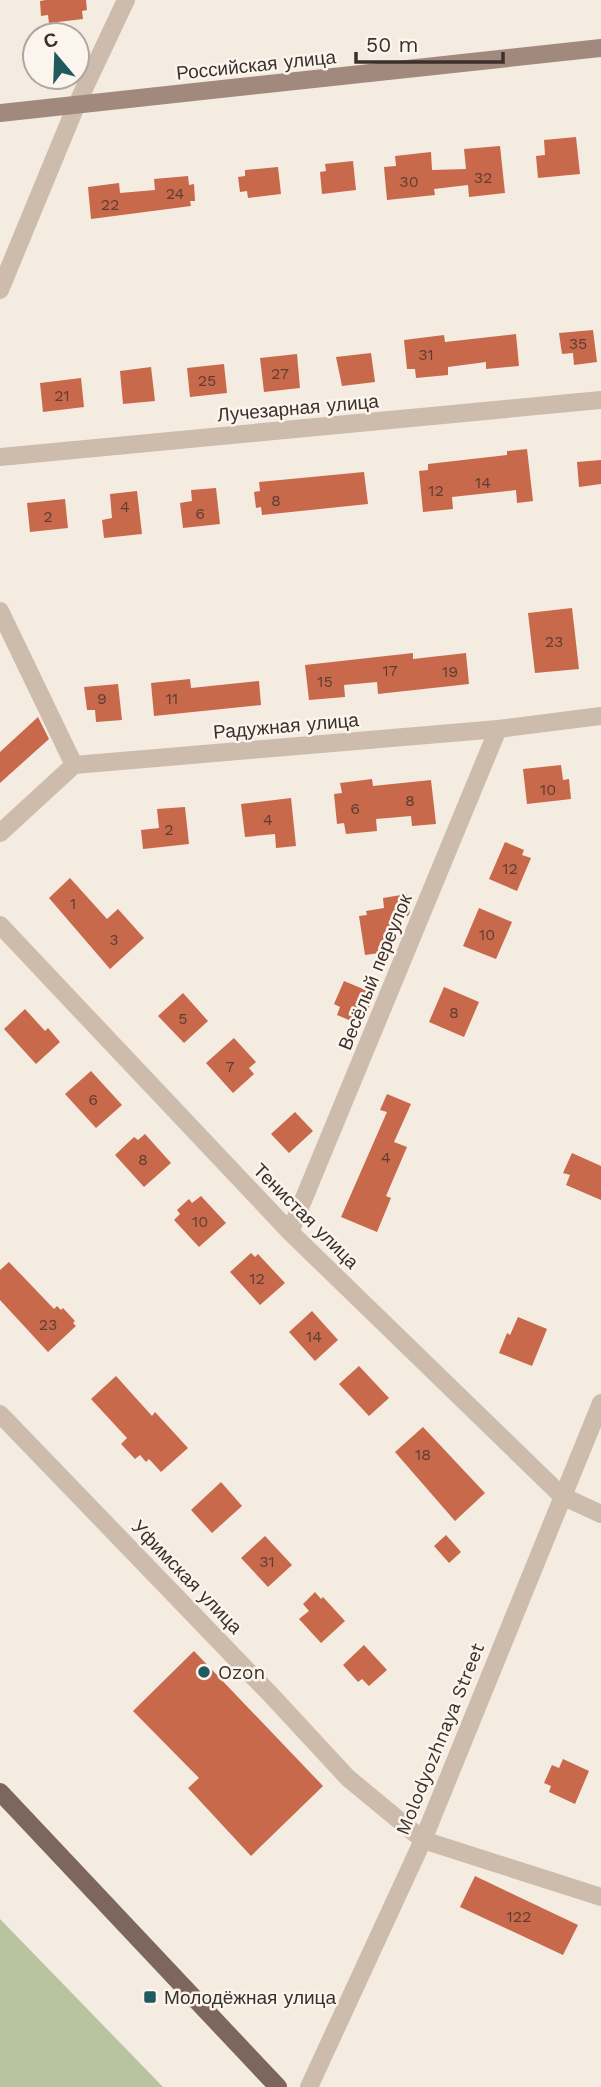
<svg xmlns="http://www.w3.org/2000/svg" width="601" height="2087" font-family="'Work Sans',sans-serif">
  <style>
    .green { fill: #b8c4a0 }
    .building { fill: #c8694b }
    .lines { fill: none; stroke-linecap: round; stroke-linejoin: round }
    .minor { stroke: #cdbbac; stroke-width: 18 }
    .tertiary { stroke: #cdbbac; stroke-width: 18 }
    .secondary { stroke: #a18a7d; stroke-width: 18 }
    .primary { stroke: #7d675c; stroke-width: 18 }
    .poi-dot { fill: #1f5a5e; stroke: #fbf5ee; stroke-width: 2.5 }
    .labels { text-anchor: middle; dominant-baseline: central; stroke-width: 5; stroke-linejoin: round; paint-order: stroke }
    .number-label { font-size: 16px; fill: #5e3e33 }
    .street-label { font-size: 19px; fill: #3b302b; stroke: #fbf5ee }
    .poi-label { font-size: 19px; fill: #3b302b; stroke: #fbf5ee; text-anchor: start }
  </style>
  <rect width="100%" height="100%" fill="#f4ebe1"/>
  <path class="green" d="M0 1919 163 2087H0Z"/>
  <g class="building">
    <path d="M46 0H86L87 10 82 11 83 19 49 23 48 15 41 16 40 1Z"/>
    <path d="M576 137 580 174 538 178 536 156 545 155 544 140Z"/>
    <path d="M500 146 505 193 469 197 468 185 434 189 435 195 387 200 384 167 396 166 395 156 431 152 432 170 466 169 464 149Z"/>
    <path d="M353 161 356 190 322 194 320 172 326 171 325 164Z"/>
    <path d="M278 167 281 194 248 198 247 191 240 192 238 177 245 176V170Z"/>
    <path d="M188 176 189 185 194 184 195 201H190L191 206 91 219 88 187 119 183 120 193 155 190 154 179Z"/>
    <path d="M593 330 597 362 574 365 573 353 562 354 559 333Z"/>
    <path d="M516 334 519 366 486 369V362L448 367V375L416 378 415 369H407L404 340 444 335 445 342Z"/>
    <path d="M371 353 375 382 342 386 336 357Z"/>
    <path d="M297 354 300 388 264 392 260 358Z"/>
    <path d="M224 364 227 393 190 397 187 368Z"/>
    <path d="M151 367 155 401 123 404 120 371Z"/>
    <path d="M81 378 84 407 43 412 40 383Z"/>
    <path d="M527 449 533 501 517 503 516 490 452 497 453 509 423 512 419 471 428 470V464L507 455V451Z"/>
    <path d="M601 460V484L579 487 577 462Z"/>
    <path d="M364 472 368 504 262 515 261 507 256 508 254 492 260 491 259 482Z"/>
    <path d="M216 488 220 524 183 528 180 503 192 501 191 490Z"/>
    <path d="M137 491 142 534 104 538 102 520 112 518 110 494Z"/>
    <path d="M65 499 68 528 30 532 27 503Z"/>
    <path d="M572 608 579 669 535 673 528 613Z"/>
    <path d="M413 653V659L466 653 469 684 378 694 377 682 344 685 345 697 309 700 305 665Z"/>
    <path d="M190 679 191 688 259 681 261 705 154 716 151 683Z"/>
    <path d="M118 684 122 720 96 722 95 710H87L84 687Z"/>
    <path d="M38 717 49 739 0 783V752Z"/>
    <path d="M561 765 563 780 569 779 571 799 527 804 523 769Z"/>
    <path d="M372 779 373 786 431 780 436 824 412 826 411 816 376 819 377 831 346 834 344 823 337 824 334 794 342 793 340 783Z"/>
    <path d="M291 798 296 846 276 848 275 834 245 837 241 804Z"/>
    <path d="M185 807 189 844 143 849 141 830 159 828 157 809Z"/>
    <path d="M505 842 524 850 522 855 531 858 517 891 489 879Z"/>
    <path d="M70 878 107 919 118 909 144 938 110 969 49 898Z"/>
    <path d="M407 894 410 912 408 916 390 919 394 951 365 955 359 916 367 915 366 911 384 908 383 898Z"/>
    <path d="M479 908 512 922 496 959 463 946Z"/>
    <path d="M344 981 375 994 361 1025 337 1015 340 1007 334 1004Z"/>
    <path d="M444 987 479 1002 464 1037 429 1022Z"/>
    <path d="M183 993 208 1021 184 1043 158 1016Z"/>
    <path d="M25 1009 45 1031 48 1028 60 1042 36 1064 4 1029Z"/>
    <path d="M234 1038 256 1062 249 1068 254 1074 233 1093 206 1063Z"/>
    <path d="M91 1071 122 1105 96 1128 65 1094Z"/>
    <path d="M387 1094 411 1104 394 1142 407 1147 386 1196 391 1198 377 1232 341 1217 387 1112 380 1110Z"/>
    <path d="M295 1112 313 1131 289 1153 271 1134Z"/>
    <path d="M145 1134 171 1163 144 1187 115 1155 134 1137 138 1140Z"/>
    <path d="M572 1153 601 1166V1200L566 1185 570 1175 563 1173Z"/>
    <path d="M201 1196 226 1223 199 1247 174 1220 180 1214 177 1210 189 1199 192 1203Z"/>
    <path d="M251 1253 255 1257 258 1254 285 1283 260 1305 230 1272Z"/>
    <path d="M9 1262 54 1309 57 1306 61 1310 63 1308 75 1321 73 1323 76 1326 48 1352 0 1300V1270Z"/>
    <path d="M312 1311 338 1340 315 1361 289 1332Z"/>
    <path d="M518 1317 547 1329 532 1366 499 1353 507 1333 510 1335Z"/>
    <path d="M359 1366 389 1398 369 1416 339 1384Z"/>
    <path d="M116 1376 152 1416 155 1412 188 1448 161 1472 149 1459 146 1462 140 1455 135 1459 121 1444 127 1438 91 1399Z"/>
    <path d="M423 1427 485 1493 455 1521 395 1452Z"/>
    <path d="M221 1482 242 1506 212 1533 191 1510Z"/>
    <path d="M446 1535 461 1552 449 1563 434 1546Z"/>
    <path d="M265 1536 292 1565 268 1587 241 1558Z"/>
    <path d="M315 1592 321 1599 323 1597 345 1621 321 1643 299 1619 309 1611 303 1604Z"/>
    <path d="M364 1645 387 1670 369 1686 362 1679 358 1682 343 1665Z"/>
    <path d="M194 1651 323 1786 251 1856 188 1788 199 1778 133 1711Z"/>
    <path d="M563 1759 589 1771 575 1804 549 1792 551 1786 544 1783 552 1765 559 1768Z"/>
    <path d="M475 1876 578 1925 563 1955 460 1907Z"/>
  </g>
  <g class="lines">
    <g class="minor">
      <path d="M0 290 76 106 126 0"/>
      <path d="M0 457 601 400"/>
      <path d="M0 611 74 765"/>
      <path d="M0 833 74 765 498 729 601 716"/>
      <path d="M0 925 290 1232 562 1496 601 1514"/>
      <path d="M290 1232 498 729"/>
      <path d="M0 1414 272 1696 348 1778 423 1840 601 1897"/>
    </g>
    <path class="tertiary" d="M309 2087 423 1840 601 1403"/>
    <path class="secondary" d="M0 113 601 48"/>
    <path class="primary" d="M0 1792 278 2087"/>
  </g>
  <g class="poi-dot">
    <circle cx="204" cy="1672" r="7"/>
    <rect x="143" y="1990" width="14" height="14" rx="3.5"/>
  </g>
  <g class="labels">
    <g class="number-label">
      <text x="483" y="177">32</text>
      <text x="409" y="181">30</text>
      <text x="175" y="193">24</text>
      <text x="110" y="204">22</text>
      <text x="578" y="343">35</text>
      <text x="426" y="354">31</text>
      <text x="280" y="373">27</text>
      <text x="207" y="380">25</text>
      <text x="62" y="395">21</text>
      <text x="483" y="482">14</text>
      <text x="436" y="490">12</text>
      <text x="276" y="500">8</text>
      <text x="125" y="506">4</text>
      <text x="200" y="513">6</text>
      <text x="48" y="516">2</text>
      <text x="554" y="641">23</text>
      <text x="390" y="670">17</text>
      <text x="450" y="671">19</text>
      <text x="325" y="681">15</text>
      <text x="102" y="698">9</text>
      <text x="172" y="698">11</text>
      <text x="548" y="789">10</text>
      <text x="410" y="800">8</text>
      <text x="355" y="808">6</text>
      <text x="268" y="819">4</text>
      <text x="169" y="829">2</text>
      <text x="510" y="868">12</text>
      <text x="73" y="903">1</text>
      <text x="487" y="934">10</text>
      <text x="114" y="939">3</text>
      <text x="454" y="1012">8</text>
      <text x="183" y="1018">5</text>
      <text x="230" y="1066">7</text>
      <text x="93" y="1099">6</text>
      <text x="386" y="1157">4</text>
      <text x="143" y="1159">8</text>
      <text x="200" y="1221">10</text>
      <text x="257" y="1278">12</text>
      <text x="48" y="1324">23</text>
      <text x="314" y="1336">14</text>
      <text x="423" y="1454">18</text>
      <text x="267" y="1561">31</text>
      <text x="519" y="1916">122</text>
    </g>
    <g class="street-label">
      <text transform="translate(256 65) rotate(-6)">Российская улица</text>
      <text transform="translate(298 408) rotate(-5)">Лучезарная улица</text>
      <text transform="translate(286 726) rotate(-5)">Радужная улица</text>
      <text transform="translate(375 972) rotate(-68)">Весёлый переулок</text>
      <text transform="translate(306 1216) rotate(45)">Тенистая улица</text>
      <text transform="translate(187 1577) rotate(46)">Уфимская улица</text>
      <text transform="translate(440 1739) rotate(-68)">Molodyozhnaya Street</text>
    </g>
    <g class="poi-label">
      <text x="218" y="1672">Ozon</text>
      <text x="164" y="1997">Молодёжная улица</text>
    </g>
  </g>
  <g transform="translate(56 56) rotate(341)"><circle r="33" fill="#fbf5ee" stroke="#aea6a0" stroke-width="2"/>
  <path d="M0-5L12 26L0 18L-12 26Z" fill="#1f5a5e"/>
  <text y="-10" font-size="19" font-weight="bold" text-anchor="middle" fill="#3b302b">С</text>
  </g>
  <path d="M356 52v10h147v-10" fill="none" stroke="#3b302b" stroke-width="3.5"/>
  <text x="366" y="52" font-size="21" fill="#3b302b" stroke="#fbf5ee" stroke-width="5" paint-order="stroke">50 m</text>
</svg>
